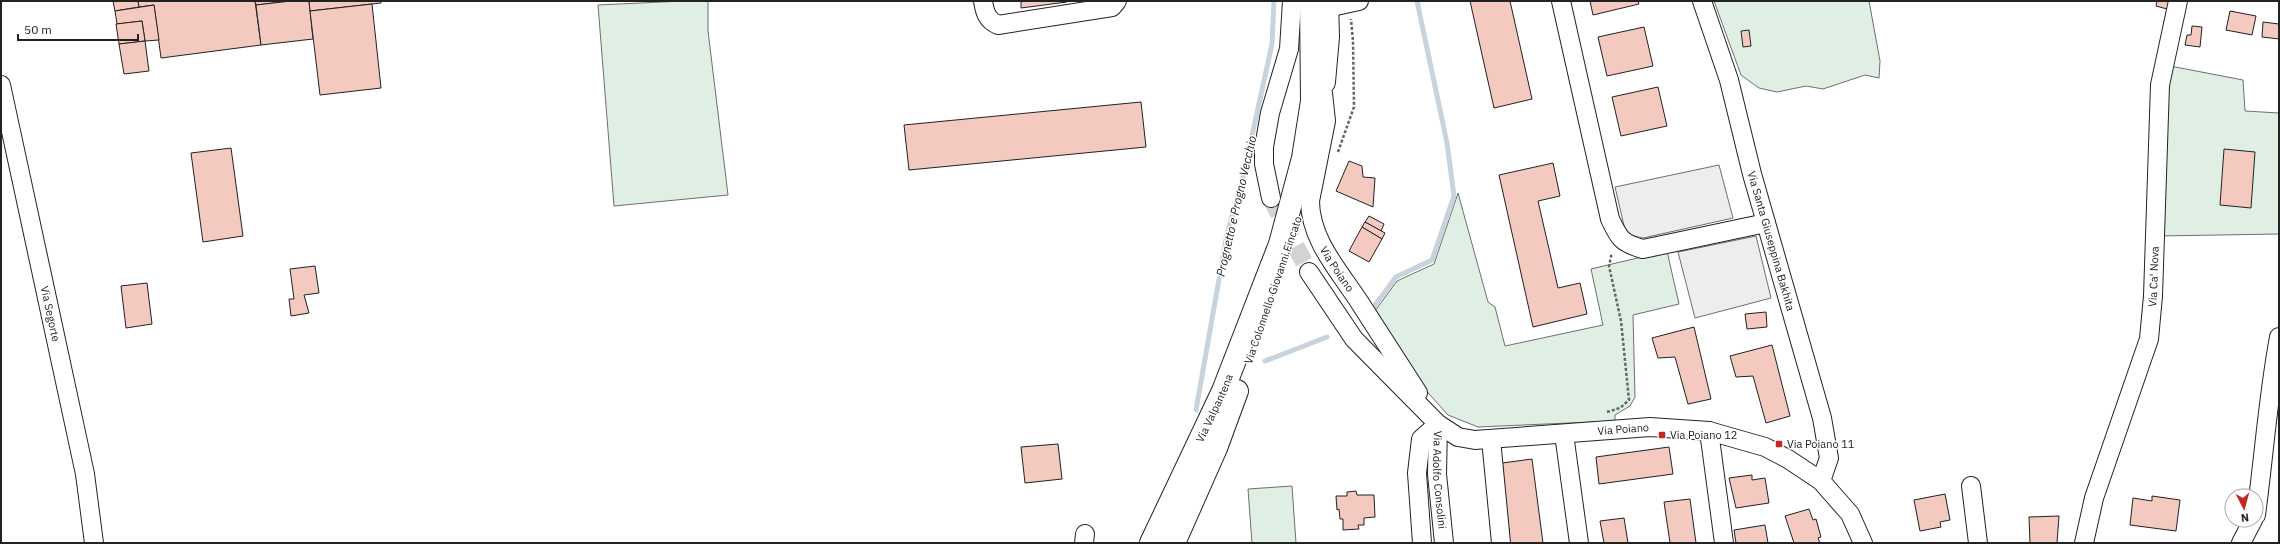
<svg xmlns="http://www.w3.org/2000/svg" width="2280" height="544" font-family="'IBM Plex Sans',sans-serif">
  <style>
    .green { fill: #e0efe3; stroke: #6f6f6f }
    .parking { fill: #ededed; stroke: #6f6f6f }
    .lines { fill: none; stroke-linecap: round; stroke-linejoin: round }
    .stream { stroke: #c7d3dd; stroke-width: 5 }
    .building { fill: #f3c9c0; stroke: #222 }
    .minor-tunnel { stroke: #d3d3d3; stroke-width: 18; stroke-dasharray: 18 9; stroke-linecap: butt }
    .minor-casing { stroke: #222; stroke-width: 20 }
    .major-casing { stroke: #222; stroke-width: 24 }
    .path { stroke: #646464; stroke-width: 2.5; stroke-dasharray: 3 2; stroke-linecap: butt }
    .minor { stroke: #fff; stroke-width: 18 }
    .major { stroke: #fff; stroke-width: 22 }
    .poi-dot { fill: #c62828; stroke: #fff; stroke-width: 1.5 }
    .labels { text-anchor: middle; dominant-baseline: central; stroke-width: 3; stroke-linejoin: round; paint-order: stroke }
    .street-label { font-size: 11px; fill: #222; stroke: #fff }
    .poi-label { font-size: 11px; fill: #222; stroke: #fff; text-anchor: start }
    .water-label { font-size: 12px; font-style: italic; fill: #222; stroke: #fff }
  </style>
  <rect width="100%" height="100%" fill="#fff"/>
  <g class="green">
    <path d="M683 1H708V31L728 195 614 206 598 5Z"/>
    <path d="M1714 1H1869L1880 61 1879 78 1865 75 1823 89 1806 86 1777 92 1759 88 1741 75Z"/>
    <path d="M2165 65 2243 80 2245 111 2279 113V234L2159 236Z"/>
    <path d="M1458 193 1488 302 1495 307 1505 346 1603 325 1591 269 1667 251 1679 304 1633 315 1635 397 1630 406 1615 415V421L1478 427 1448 415 1422 386 1375 311 1397 281 1434 264Z"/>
    <path d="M1292 486 1296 543H1252L1248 489Z"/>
  </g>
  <g class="parking">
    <path d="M1719 165 1733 218 1643 238 1633 236 1625 230 1615 187Z"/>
    <path d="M1756 236 1771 298 1695 318 1678 252Z"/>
  </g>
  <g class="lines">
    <g class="stream">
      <path d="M1370 312 1396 277 1432 260 1454 196 1447 143 1417 1"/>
      <path d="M1265 361 1327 337"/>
      <path d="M1196 410 1227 234 1241 186 1272 44 1274 1"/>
    </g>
  </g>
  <g class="building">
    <path d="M113 1H138L139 7 115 11Z"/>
    <path d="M138 1H255L261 45 161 58 154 5 139 7Z"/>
    <path d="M255 1H291L256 5Z"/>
    <path d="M291 1H309L313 39 261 45 256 5Z"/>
    <path d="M309 1H381V3L310 11Z"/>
    <path d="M1021 1H1067V2L1021 8Z"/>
    <path d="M1470 1H1510L1532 99 1494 108Z"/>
    <path d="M1590 1H1638L1639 4 1593 15Z"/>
    <path d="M2157 1H2170L2167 9 2156 6Z"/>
    <path d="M372 4 381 88 320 95 310 11Z"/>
    <path d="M154 5 159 40 145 41 142 21 117 24 115 11Z"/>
    <path d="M2230 11 2256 16 2252 35 2226 30Z"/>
    <path d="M142 21 145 41 119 44 116 24Z"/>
    <path d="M2263 22 2279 24V39L2262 37Z"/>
    <path d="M2192 26 2202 27 2200 47 2185 45 2187 35H2191Z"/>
    <path d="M1644 27 1653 66 1607 76 1598 37Z"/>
    <path d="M1749 30 1751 46 1743 47 1741 31Z"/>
    <path d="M145 41 149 71 124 74 119 44Z"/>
    <path d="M1658 87 1667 126 1621 136 1612 97Z"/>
    <path d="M1141 102 1146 147 909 170 904 125Z"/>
    <path d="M231 148 243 236 203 242 191 153Z"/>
    <path d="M2224 149 2255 152 2251 208 2220 205Z"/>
    <path d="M1349 161 1362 166 1363 177 1375 178 1373 207 1336 191Z"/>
    <path d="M1553 163 1560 196 1538 201 1558 288 1580 283 1587 314 1533 327 1499 175Z"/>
    <path d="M1369 216 1384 224 1381 231 1365 222Z"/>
    <path d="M1365 222 1385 233 1382 239 1362 227Z"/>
    <path d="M1362 227 1382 239 1369 262 1349 251Z"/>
    <path d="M315 266 319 293 304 295 309 313 291 316 289 299H294L290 269Z"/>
    <path d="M147 283 152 324 126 328 121 286Z"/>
    <path d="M1766 312 1767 327 1747 329 1745 314Z"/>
    <path d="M1694 327 1711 399 1688 404 1675 357 1658 358 1652 338Z"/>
    <path d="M1772 345 1790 416 1766 423 1753 376 1736 377 1730 356Z"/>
    <path d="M1058 444 1062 479 1025 483 1021 447Z"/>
    <path d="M1669 447 1673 474 1599 484 1596 457Z"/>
    <path d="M1532 459 1543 543H1506L1505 536 1509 535V529L1495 464Z"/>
    <path d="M1752 475V480L1765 478 1769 503 1736 508 1729 478Z"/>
    <path d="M1356 491 1357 495H1374L1375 517 1364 518V525H1358L1359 529 1343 530V519H1340L1339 509 1337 510 1336 496H1347V492Z"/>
    <path d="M1945 494 1950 520 1940 522 1941 527 1920 531 1914 500Z"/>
    <path d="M2152 496 2180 500 2176 531 2130 525 2133 498 2152 501Z"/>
    <path d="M1690 499 1696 543H1670L1664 502Z"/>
    <path d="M1809 509 1813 520 1816 519 1821 537 1818 538 1820 543H1794L1785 516Z"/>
    <path d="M2059 516 2057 543H2030L2029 517Z"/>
    <path d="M1624 518 1628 543H1604L1600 521Z"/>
    <path d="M1765 525 1768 543H1736L1734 530Z"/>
  </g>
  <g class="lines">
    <path class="minor-tunnel" d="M1271 198 1309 272"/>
    <defs>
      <g id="minor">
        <path d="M983 1C985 13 987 20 998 25L1112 7 1117 1"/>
        <path d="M1561 1 1610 219C1619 238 1621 243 1643 249L1766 223"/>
        <path id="s1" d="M1702 1 1729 80 1752 174 1822 418 1829 458 1821 481"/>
        <path d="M1327 8 1359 1"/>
        <path id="s2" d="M1 85 85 474 94 543"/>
        <path id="s3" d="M1323 93 1326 121 1310 201C1310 240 1340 272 1360 303 1379 333 1399 363 1418 393"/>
        <path d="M1271 198 1264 164V147L1270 113 1289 49 1292 1"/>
        <path id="s4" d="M1309 272 1354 339 1438 424 1458 437 1475 440 1650 427 1709 431 1765 447 1788 459 1821 481 1850 514 1863 543"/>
        <path id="s5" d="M1438 424 1437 474 1444 543"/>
        <path d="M1709 431 1724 543"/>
        <path d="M1564 434 1579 543"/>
        <path d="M1491 439 1501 543"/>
        <path d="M1971 486 1978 543"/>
        <path d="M2256 515C2264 456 2268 396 2279 337"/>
        <path d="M1084 543 1085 534"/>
        <path d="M1422 543 1417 473 1421 439 1438 424"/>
        <path id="s6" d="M2084 543 2094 498 2149 339 2153 296 2160 85 2178 1"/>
        <path d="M2241 543 2253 520"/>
      </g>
      <g id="major">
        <path d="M1324 82 1328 37 1327 1"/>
        <path id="s7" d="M1151 543 1223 391 1280 244 1303 158 1312 101 1311 1"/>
        <path d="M1174 543 1216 448 1237 391"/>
      </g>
    </defs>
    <use href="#minor" class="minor-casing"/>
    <use href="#major" class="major-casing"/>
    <g class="path">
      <path d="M1338 152 1354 107 1353 41 1351 19"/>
      <path d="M1607 412 1620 408 1629 400 1621 321 1609 266 1611 256 1614 254"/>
    </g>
    <use href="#minor" class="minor"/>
    <use href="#major" class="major"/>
  </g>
  <g class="poi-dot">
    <rect x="1658" y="431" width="8" height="8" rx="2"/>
    <rect x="1775" y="440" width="8" height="8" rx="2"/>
  </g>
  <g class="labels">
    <g class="street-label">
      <text stroke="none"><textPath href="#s1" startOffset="250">Via Santa Giuseppina Bakhita</textPath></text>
      <text stroke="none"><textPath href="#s3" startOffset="184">Via Poiano</textPath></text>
      <text stroke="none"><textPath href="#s6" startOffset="277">Via Ca' Nova</textPath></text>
      <text transform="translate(1273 290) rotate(-71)">Via Colonnello Giovanni Fincato</text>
      <text stroke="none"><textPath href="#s2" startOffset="234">Via Segorte</textPath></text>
      <text stroke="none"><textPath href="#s7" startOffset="149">Via Valpantena</textPath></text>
      <text stroke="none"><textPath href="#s4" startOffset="390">Via Poiano</textPath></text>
      <text stroke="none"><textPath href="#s5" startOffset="56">Via Adolfo Consolini</textPath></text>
    </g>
    <g class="poi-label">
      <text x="1670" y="435">Via Poiano 12</text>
      <text x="1787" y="444">Via Poiano 11</text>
    </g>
    <g class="water-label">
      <text transform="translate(1236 206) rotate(-77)">Prognetto e Progno Vecchio</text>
    </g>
  </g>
  <rect width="2280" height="544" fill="none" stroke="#222222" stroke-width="4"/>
  <g transform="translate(2244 508) rotate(174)"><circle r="19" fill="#ffffff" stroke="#a7a7a7"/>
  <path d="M0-3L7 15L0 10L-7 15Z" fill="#c62828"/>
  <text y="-6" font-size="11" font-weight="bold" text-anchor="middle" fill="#222222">N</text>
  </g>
  <path d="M18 34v6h120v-6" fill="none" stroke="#222222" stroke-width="2"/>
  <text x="24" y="34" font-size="12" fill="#222222" stroke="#ffffff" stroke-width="3" paint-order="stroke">50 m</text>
</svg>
